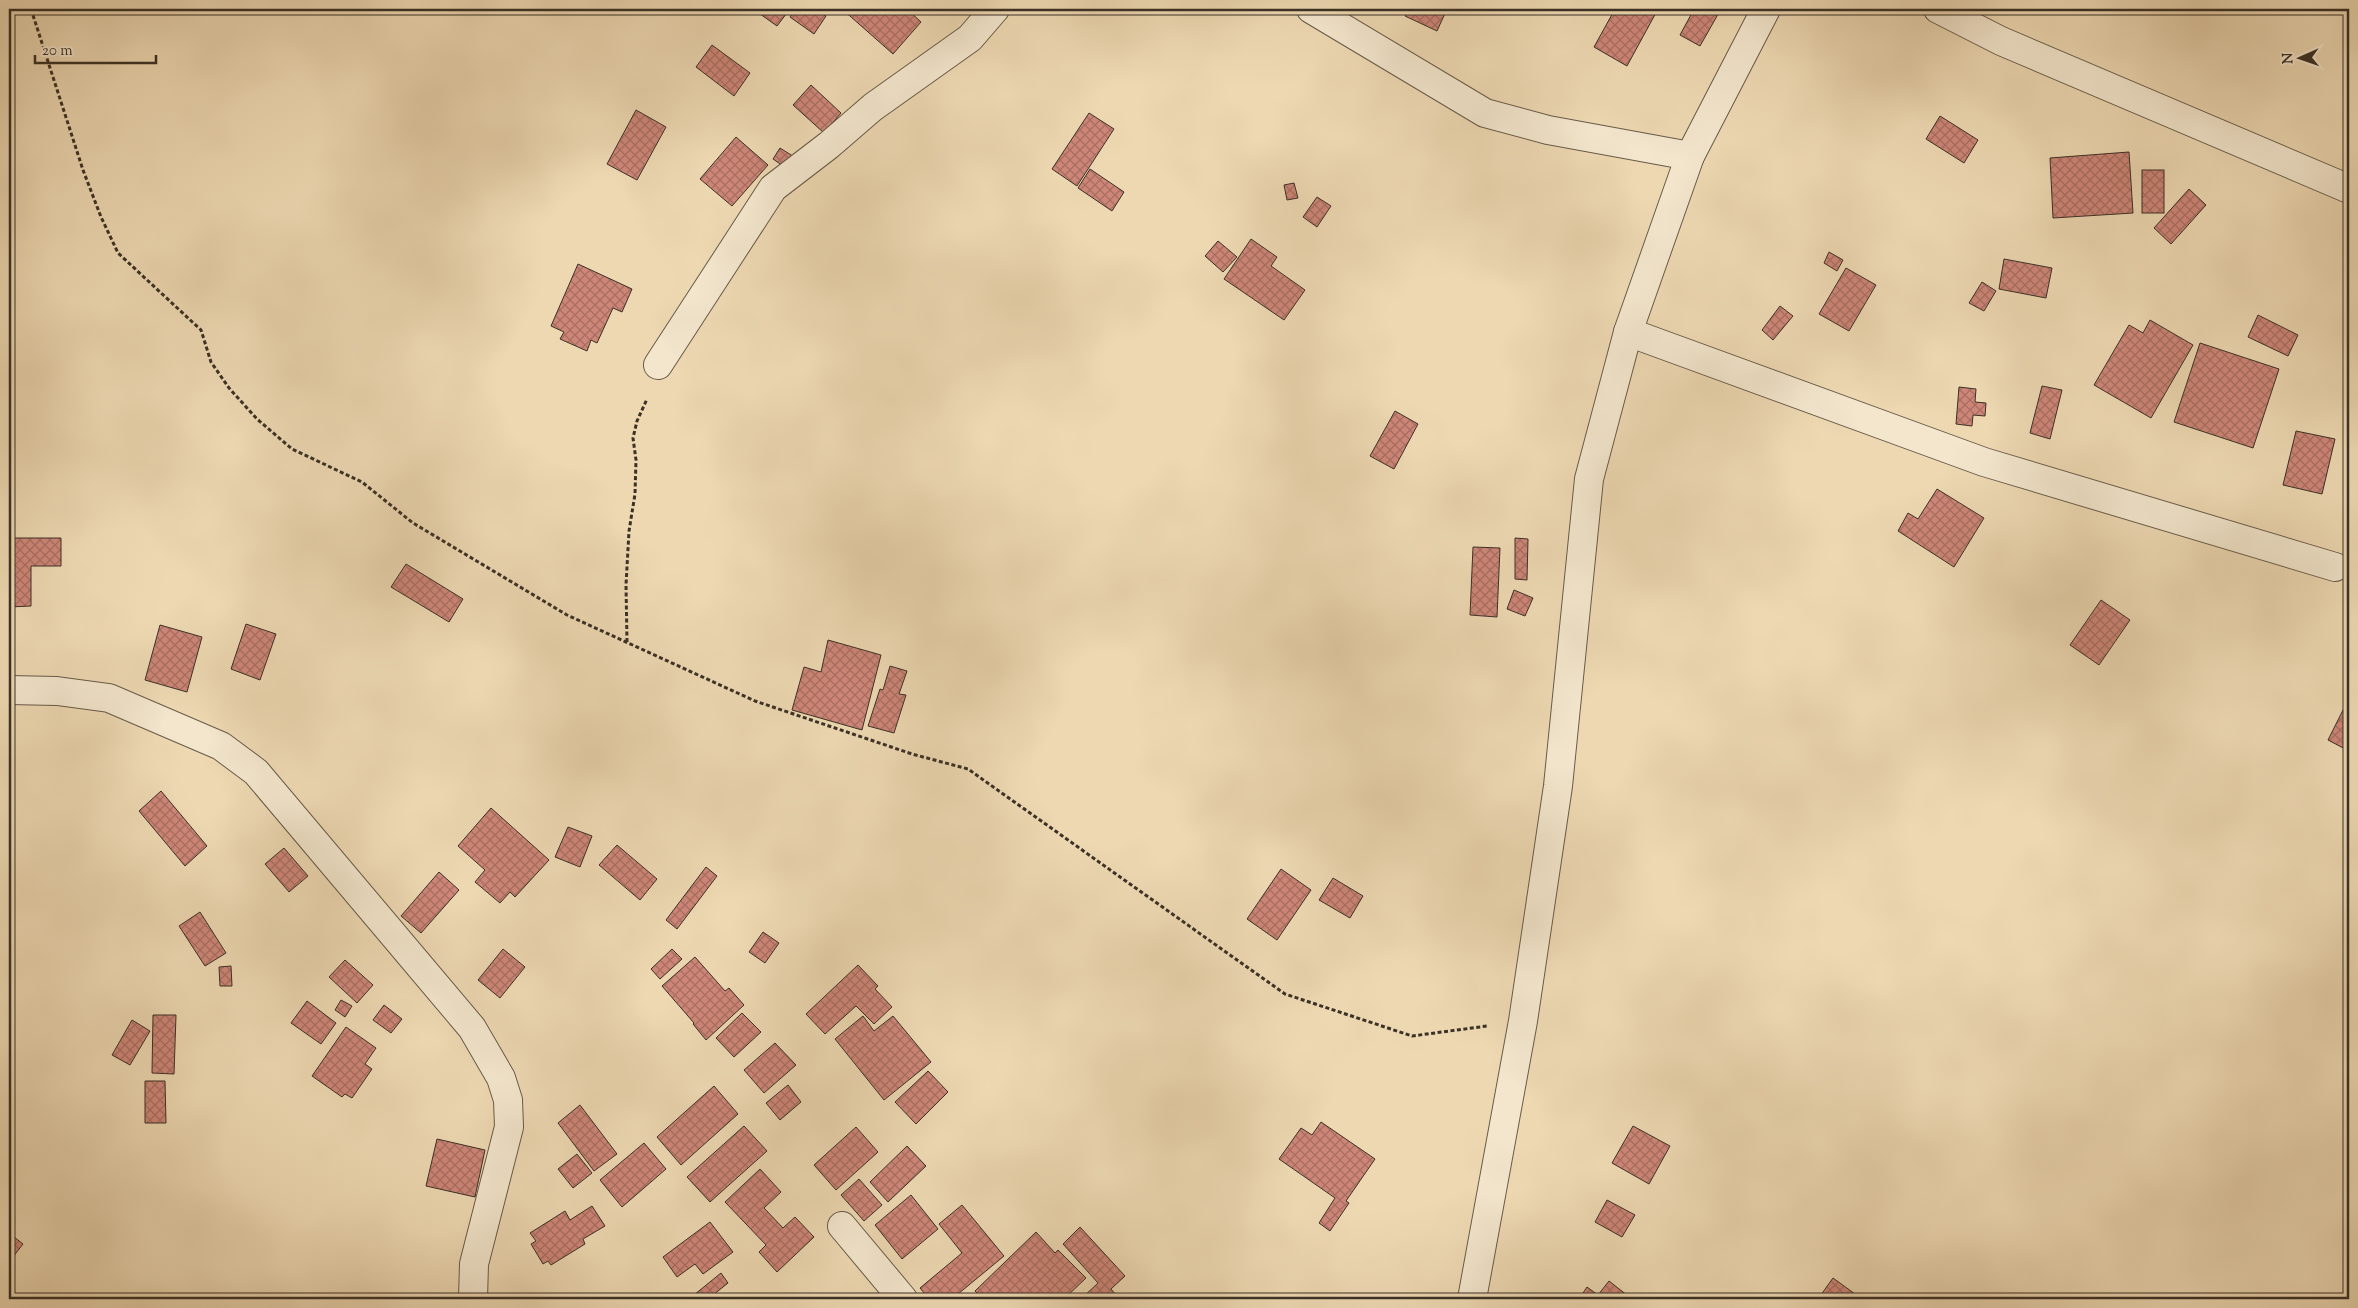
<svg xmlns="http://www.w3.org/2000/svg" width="2358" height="1308" font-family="'Sorts Mill Goudy',serif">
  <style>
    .building { fill: url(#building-cross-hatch); stroke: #3b3126 }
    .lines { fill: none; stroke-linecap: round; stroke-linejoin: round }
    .minor-casing { stroke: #685b49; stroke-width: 30 }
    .tertiary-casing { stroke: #685b49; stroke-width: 30 }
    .path { stroke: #3b3126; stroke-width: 3; stroke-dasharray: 4 2.5; stroke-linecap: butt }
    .minor { stroke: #f3e6cd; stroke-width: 28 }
    .tertiary { stroke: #f3e6cd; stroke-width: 28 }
  </style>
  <defs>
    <pattern id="building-cross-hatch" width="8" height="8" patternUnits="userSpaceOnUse" patternTransform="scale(1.25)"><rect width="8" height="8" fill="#ce8678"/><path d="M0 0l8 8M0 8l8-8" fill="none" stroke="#a86e62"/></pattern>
  </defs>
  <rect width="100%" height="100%" fill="#edd8b2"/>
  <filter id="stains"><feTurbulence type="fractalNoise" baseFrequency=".004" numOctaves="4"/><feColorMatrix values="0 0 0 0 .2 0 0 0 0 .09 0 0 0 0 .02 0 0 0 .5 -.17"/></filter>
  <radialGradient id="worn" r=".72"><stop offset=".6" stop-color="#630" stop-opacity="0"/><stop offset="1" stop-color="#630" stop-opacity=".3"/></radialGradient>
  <g class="building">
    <path d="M753 9H790L777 26Z"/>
    <path d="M796 9H815L826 16 814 34 790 17Z"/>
    <path d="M842 9H907L921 22 893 54Z"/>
    <path d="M1409 9H1447L1437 31 1405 16Z"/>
    <path d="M1615 9H1658L1627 66 1594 47Z"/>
    <path d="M1689 9H1721L1700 46 1680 35 1693 11Z"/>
    <path d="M712 45 750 73 734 96 696 67Z"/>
    <path d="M811 85 841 113 824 133 793 105Z"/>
    <path d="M636 110 666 127 637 180 607 164Z"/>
    <path d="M1089 113 1114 129 1077 186 1052 169Z"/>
    <path d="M1940 116 1978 140 1964 163 1926 139Z"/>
    <path d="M736 137 768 165 732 206 700 179Z"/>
    <path d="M780 148 799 160 792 172 773 159Z"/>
    <path d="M2129 152 2133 213 2053 218 2050 158Z"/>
    <path d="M1090 169 1124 192 1112 211 1078 188Z"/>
    <rect x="2142" y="170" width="22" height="43"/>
    <path d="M1294 183 1298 198 1287 200 1284 185Z"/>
    <path d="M2189 189 2206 205 2171 244 2154 228Z"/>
    <path d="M1317 197 1331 206 1317 227 1303 217Z"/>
    <path d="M1251 239 1277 257 1271 266 1305 290 1284 320 1224 279Z"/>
    <path d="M1218 241 1237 257 1223 272 1205 256Z"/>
    <path d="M1829 252 1843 260 1837 271 1824 263Z"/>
    <path d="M2004 259 2052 268 2046 298 1999 289Z"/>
    <path d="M578 264 632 289 622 312 613 308 597 343 591 340 587 351 560 339 564 332 551 326Z"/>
    <path d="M1846 268 1876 285 1849 331 1819 314Z"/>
    <path d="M1982 282 1996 291 1984 311 1969 303Z"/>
    <path d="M1780 306 1793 316 1773 340 1762 330Z"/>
    <path d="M2258 315 2298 335 2288 356 2248 337Z"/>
    <path d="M2150 320 2193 345 2151 418 2094 385 2129 325 2143 333Z"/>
    <path d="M2200 343 2279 369 2253 448 2174 422Z"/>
    <path d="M2042 386 2062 390 2050 439 2030 433Z"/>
    <path d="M1959 387 1976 389 1975 402 1986 403 1985 416 1973 415 1972 426 1956 424Z"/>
    <path d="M1395 411 1418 424 1394 469 1370 456Z"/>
    <path d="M2296 431 2335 439 2322 494 2283 485Z"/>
    <path d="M1937 489 1984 518 1954 567 1898 531 1908 513 1918 519Z"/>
    <path d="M9 538H61V566H31V606L9 607Z"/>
    <path d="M1515 538 1528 539 1527 580 1515 579Z"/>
    <path d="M1473 547 1500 548 1497 617 1470 615Z"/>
    <path d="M406 564 463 599 449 622 391 587Z"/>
    <path d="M1514 590 1533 598 1525 616 1507 609Z"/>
    <path d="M2101 600 2130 620 2099 665 2070 645Z"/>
    <path d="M246 624 276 634 260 680 231 669Z"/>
    <path d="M160 625 202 637 187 692 145 680Z"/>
    <path d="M828 640 881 655 862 730 792 710 804 667 821 672Z"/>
    <path d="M890 666 907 671 899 694 906 695 894 733 868 726 880 689 883 690Z"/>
    <path d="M2349 698V751L2328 740Z"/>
    <path d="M161 791 207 846 185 866 139 811Z"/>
    <path d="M491 808 549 860 515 897 510 892 500 903 475 882 485 870 458 846Z"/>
    <path d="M568 827 592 836 580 867 555 857Z"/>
    <path d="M617 845 657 879 640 900 599 865Z"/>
    <path d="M284 848 308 876 289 892 265 864Z"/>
    <path d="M706 867 717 876 677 929 666 920Z"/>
    <path d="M1281 869 1311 890 1277 940 1247 919Z"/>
    <path d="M439 872 459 890 421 933 401 916Z"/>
    <path d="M1333 878 1363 896 1350 918 1319 900Z"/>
    <path d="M200 912 226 953 205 966 179 926Z"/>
    <path d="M763 932 779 943 765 963 749 952Z"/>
    <path d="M503 949 525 967 500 998 478 980Z"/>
    <path d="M672 949 682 959 660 979 651 969Z"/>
    <path d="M695 957 725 991 729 988 744 1005 706 1040 693 1024 694 1023 662 986Z"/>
    <path d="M345 960 373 985 357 1003 329 977Z"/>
    <path d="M858 965 878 986 875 989 892 1007 874 1024 856 1006 825 1034 806 1014Z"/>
    <path d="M231 966 232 986H220L219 967Z"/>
    <path d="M341 1000 352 1006 345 1017 335 1010Z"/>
    <path d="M307 1001 336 1023 321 1044 291 1023Z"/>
    <path d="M384 1005 402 1019 391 1033 373 1020Z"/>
    <path d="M742 1013 761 1032 734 1057 716 1038Z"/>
    <path d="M153 1015H176L174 1074 152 1073Z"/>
    <path d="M863 1016 874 1031 893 1016 931 1062 884 1100 835 1039Z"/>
    <path d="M132 1020 150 1031 130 1065 112 1055Z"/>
    <path d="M346 1027 376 1048 365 1064 372 1069 352 1098 345 1094 342 1097 312 1076Z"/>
    <path d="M775 1043 796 1065 764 1093 744 1070Z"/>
    <path d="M928 1071 948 1092 916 1124 895 1102Z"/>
    <path d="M145 1081H165L166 1123H145Z"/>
    <path d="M788 1085 801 1102 780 1120 766 1103Z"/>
    <path d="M714 1086 738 1114 681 1165 657 1137Z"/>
    <path d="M580 1105 617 1154 594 1171 558 1123Z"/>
    <path d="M1321 1122 1375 1159 1346 1201 1349 1203 1330 1231 1319 1223 1335 1198 1279 1159 1301 1128 1312 1135Z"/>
    <path d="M744 1126 767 1151 710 1202 687 1177Z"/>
    <path d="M1633 1126 1670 1146 1649 1184 1612 1163Z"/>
    <path d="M856 1127 878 1152 836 1190 814 1165Z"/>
    <path d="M437 1139 485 1150 475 1197 426 1186Z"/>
    <path d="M644 1143 666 1169 622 1207 600 1180Z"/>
    <path d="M907 1146 926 1166 888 1202 870 1182Z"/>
    <path d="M577 1154 592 1173 573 1188 558 1169Z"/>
    <path d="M760 1169 781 1192 764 1208 783 1228 795 1217 814 1237 777 1272 759 1252 766 1245 725 1202Z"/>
    <path d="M859 1179 882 1205 864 1221 841 1195Z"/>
    <path d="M911 1195 938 1229 902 1259 875 1225Z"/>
    <path d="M1607 1200 1635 1215 1622 1237 1595 1222Z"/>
    <path d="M962 1205 1004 1256 952 1299H929L920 1288 962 1253 939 1224Z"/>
    <path d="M592 1206 605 1226 583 1239 585 1244 551 1265 548 1261 543 1264 531 1244 536 1241 530 1233 565 1211 570 1220Z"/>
    <path d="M710 1222 733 1252 703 1274 695 1264 677 1277 663 1257Z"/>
    <path d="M1080 1227 1125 1276 1111 1289 1116 1295 1112 1299H1081L1098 1283 1063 1244Z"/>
    <path d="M1036 1232 1055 1253 1058 1250 1086 1278 1064 1299H983L975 1291Z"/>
    <path d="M9 1233 23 1244 9 1262Z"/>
    <path d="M721 1273 728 1283 708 1299H689Z"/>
    <path d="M1833 1278 1862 1299H1818Z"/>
    <path d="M1609 1281 1632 1299H1579L1587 1287 1598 1295Z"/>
  </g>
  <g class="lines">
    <defs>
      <g id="minor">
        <path d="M1311 9 1485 113 1548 130 1690 156"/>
        <path d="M1938 9 2001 41 2349 189"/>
        <path d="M1628 332 1984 462 2335 567"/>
        <path d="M658 365 773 188 829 145 873 107 970 38 995 9"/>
        <path d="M9 690 57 691 109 698 221 746 256 772 472 1028 501 1078 508 1100 509 1127 474 1264 473 1299"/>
        <path d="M842 1226 903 1299"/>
      </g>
      <path id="tertiary" d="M1472 1299 1523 1021 1558 786 1589 479 1628 332 1690 156 1766 9"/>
    </defs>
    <use href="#minor" class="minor-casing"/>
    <use href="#tertiary" class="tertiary-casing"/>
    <g class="path">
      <path d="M31 9 83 170 101 217 118 253 201 330 211 362 229 388 257 419 292 449 362 482 413 523 567 615 755 701 912 754 968 769 1285 994 1412 1036 1487 1026"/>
      <path d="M627 642 626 585 629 531 635 494 636 460 633 438 637 421 647 399"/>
    </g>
    <use href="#minor" class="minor"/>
    <use href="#tertiary" class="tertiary"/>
  </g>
  <rect width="2358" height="1308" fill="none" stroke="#edd8b2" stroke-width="30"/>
  <rect x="10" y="10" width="2338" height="1288" fill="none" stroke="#3b3126" stroke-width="2.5"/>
  <rect x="15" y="15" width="2328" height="1278" fill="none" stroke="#3b3126"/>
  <g transform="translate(2300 58) rotate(268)" stroke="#f3e6cd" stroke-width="4" paint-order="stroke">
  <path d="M0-4L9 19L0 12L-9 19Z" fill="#3b3126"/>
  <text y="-8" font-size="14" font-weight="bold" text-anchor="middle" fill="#3b3126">N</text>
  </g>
  <path d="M35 55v8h121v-8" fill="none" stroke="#3b3126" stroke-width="2.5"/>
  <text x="42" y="55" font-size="15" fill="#3b3126" stroke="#f3e6cd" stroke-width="4" paint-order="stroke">20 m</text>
  <rect width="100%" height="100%" filter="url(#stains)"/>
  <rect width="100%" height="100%" fill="url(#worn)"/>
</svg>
